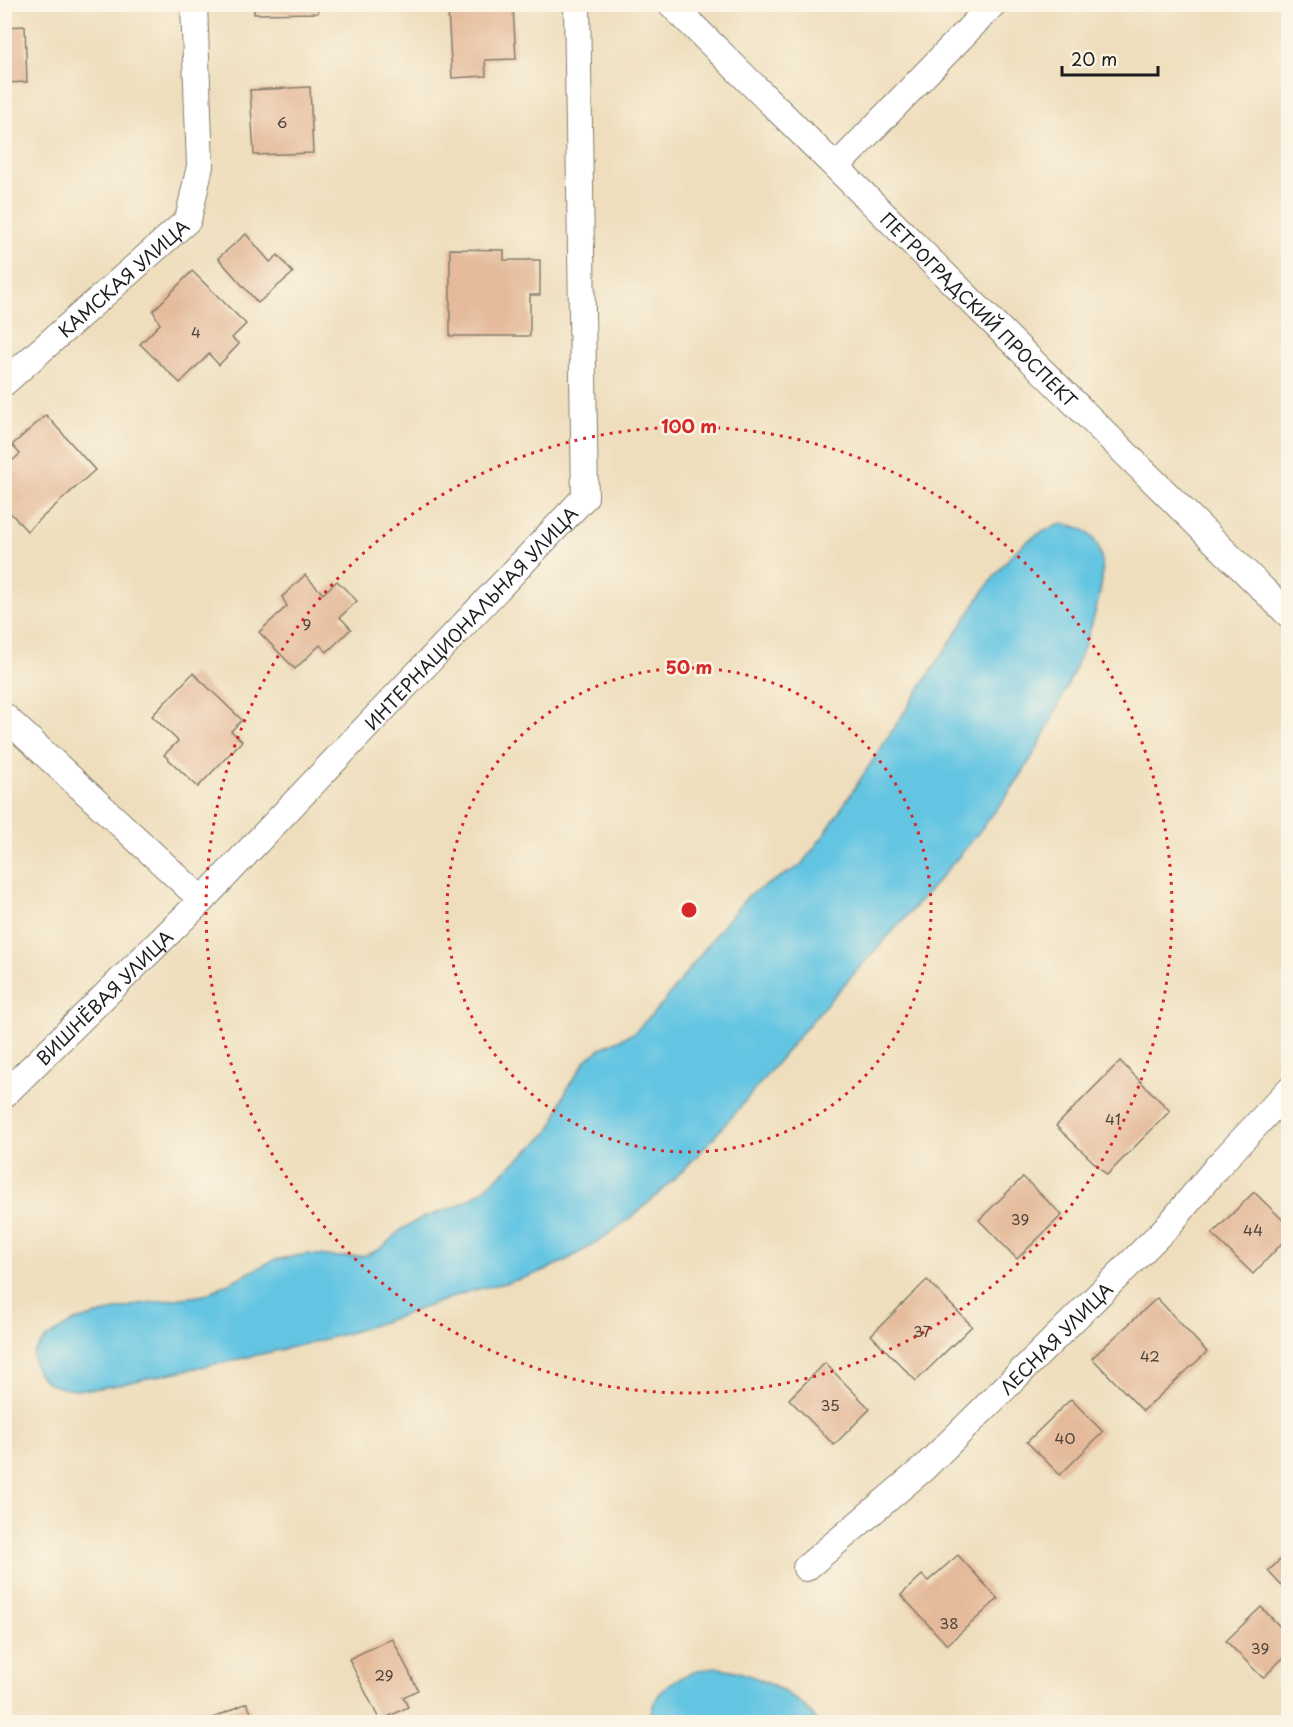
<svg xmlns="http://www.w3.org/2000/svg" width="1293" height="1727" font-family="'Playpen Sans',sans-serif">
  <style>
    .water { fill: #64c5e2; stroke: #40707f; stroke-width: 1.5 }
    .building { fill: #e4ba9a }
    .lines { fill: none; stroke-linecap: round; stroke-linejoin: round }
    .minor-casing { stroke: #857d6c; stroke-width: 28 }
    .minor { stroke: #fff; stroke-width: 26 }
    .ring { fill: none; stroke: #d62828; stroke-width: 3; stroke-dasharray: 3 6 }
    .labels { text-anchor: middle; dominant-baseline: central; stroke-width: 5; stroke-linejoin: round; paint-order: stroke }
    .number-label { font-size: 15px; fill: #4e443c }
    .street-label { font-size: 18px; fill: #1c1c1c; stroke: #fcf5e5 }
    .centre { fill: #d62828; stroke: #fcf5e5; stroke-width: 3 }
    .ring-label { font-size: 18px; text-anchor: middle; font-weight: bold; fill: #d62828; stroke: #fcf5e5; stroke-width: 5; stroke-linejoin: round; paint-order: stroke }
  </style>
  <rect width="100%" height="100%" fill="#fcf5e5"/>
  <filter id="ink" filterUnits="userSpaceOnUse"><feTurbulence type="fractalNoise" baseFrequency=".0167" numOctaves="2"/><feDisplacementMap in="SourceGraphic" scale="12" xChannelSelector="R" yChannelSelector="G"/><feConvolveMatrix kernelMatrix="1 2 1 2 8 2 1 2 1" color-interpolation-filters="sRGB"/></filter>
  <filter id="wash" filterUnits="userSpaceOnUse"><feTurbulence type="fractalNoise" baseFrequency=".008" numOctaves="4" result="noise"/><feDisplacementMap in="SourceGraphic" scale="24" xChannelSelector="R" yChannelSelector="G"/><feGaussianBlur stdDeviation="1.35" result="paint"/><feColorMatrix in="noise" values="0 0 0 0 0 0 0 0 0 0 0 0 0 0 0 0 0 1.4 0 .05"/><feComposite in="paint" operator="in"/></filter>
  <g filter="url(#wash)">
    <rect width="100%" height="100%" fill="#eedebd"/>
    <g class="water">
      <path d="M1061 524C1100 526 1107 559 1100 592 1093 628 1079 660 1064 693 1053 717 1043 740 1029 762 1012 791 991 817 970 843 921 903 867 958 816 1016 744 1100 680 1192 584 1250 563 1263 537 1275 513 1281 496 1286 478 1288 461 1294 422 1308 384 1323 344 1334 279 1352 213 1364 148 1378 114 1386 33 1409 33 1353L46 1338 75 1321 139 1304 205 1295 274 1260 307 1254 338 1257 364 1256 380 1249 402 1229 422 1218 460 1205 482 1191 547 1134 555 1120 562 1099 570 1084 587 1059 603 1047 634 1033 664 1002 723 925 749 895 800 866 824 835 983 592C1007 559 1020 538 1061 524Z"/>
      <path d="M714 1667C749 1671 797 1692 818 1722H650C651 1687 683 1673 714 1667Z"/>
    </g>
    <g id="blocks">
      <g class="building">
        <path d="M254 4H318V13L254 14Z"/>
        <path d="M513 7 516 59 485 60 486 76 452 78 448 11Z"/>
        <path d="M25 26 27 82 4 83V27Z"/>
        <path d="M310 87 313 153 254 155 250 90Z"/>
        <path d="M246 234 270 262 278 255 293 273 258 303 218 258Z"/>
        <path d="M450 249 504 250V260H540V295H530V336H450Z"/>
        <path d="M192 271 246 324 232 338 239 344 219 365 209 354 180 383 140 344 160 324 153 311Z"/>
        <path d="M46 415 95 470 27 531 4 506V479L11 473 5 467 20 454 12 445Z"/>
        <path d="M305 575 323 594 337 581 357 601 340 617 351 629 327 652 320 645 295 669 259 632 287 606 282 597Z"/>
        <path d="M193 673 242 720 231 731 242 741 198 787 164 755 178 741 152 716Z"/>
        <path d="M1120 1061 1170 1111 1107 1175 1056 1126Z"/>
        <path d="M1023 1177 1062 1215 1017 1259 979 1220Z"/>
        <path d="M1254 1192 1288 1225V1237L1253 1274 1212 1234Z"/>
        <path d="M927 1280 972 1326 916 1381 871 1335Z"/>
        <path d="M1157 1298 1207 1352 1143 1411 1092 1358Z"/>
        <path d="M825 1363 870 1409 834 1445 789 1399Z"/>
        <path d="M1071 1399 1103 1432 1060 1475 1027 1442Z"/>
        <path d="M1288 1553V1593L1268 1571Z"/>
        <path d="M958 1555 998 1599 947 1645 901 1595 922 1575 928 1581Z"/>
        <path d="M1261 1607 1288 1635V1653L1263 1678 1226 1641Z"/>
        <path d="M392 1638 418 1690 403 1697 408 1707 380 1721 349 1659Z"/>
        <path d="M247 1703 255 1722H204Z"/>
      </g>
    </g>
  </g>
  <g filter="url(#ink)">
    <use href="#blocks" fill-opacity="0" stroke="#857d6c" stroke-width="1.5"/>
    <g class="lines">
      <defs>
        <g id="minor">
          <path id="s1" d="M671 4 1288 614"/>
          <path d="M836 167 993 4"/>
          <path id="s2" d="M4 383 188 220 200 166 194 4"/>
          <path id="s3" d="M4 716 202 900 585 497 577 4"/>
          <path id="s4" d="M4 1095 202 900"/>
          <path id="s5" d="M806 1568 924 1468 1169 1225 1216 1168 1288 1091"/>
        </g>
      </defs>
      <use href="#minor" class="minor-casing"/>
      <use href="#minor" class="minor"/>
    </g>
  </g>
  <g class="ring">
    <circle cx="689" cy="910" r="242"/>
    <circle cx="689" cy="910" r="483"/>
  </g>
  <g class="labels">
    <g class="number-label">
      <text x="282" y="121">6</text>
      <text x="196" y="331">4</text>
      <text x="307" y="623">9</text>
      <text x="1113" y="1118">41</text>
      <text x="1020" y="1218">39</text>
      <text x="1253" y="1229">44</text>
      <text x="922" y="1330">37</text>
      <text x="1150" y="1355">42</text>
      <text x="830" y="1404">35</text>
      <text x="1065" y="1437">40</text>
      <text x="949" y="1622">38</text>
      <text x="1260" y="1647">39</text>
      <text x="384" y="1674">29</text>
    </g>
    <g class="street-label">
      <text stroke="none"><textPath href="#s2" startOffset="159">КАМСКАЯ УЛИЦА</textPath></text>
      <text stroke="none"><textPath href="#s1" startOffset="434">ПЕТРОГРАДСКИЙ ПРОСПЕКТ</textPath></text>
      <text stroke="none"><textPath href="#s3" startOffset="660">ИНТЕРНАЦИОНАЛЬНАЯ УЛИЦА</textPath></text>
      <text stroke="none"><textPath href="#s4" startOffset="140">ВИШНЁВАЯ УЛИЦА</textPath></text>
      <text stroke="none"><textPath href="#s5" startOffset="340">ЛЕСНАЯ УЛИЦА</textPath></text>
    </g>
  </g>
  <circle cx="689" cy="910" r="9" class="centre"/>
  <g class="ring-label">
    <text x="689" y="433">100 m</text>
    <text x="689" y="674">50 m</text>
  </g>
  <rect width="1293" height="1727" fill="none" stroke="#fcf5e5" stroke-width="24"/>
  <path d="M1062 66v9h96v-9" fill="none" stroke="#1c1c1c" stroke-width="3"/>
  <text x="1071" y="66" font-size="18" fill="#1c1c1c" stroke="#fcf5e5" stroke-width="4.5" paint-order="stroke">20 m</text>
</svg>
